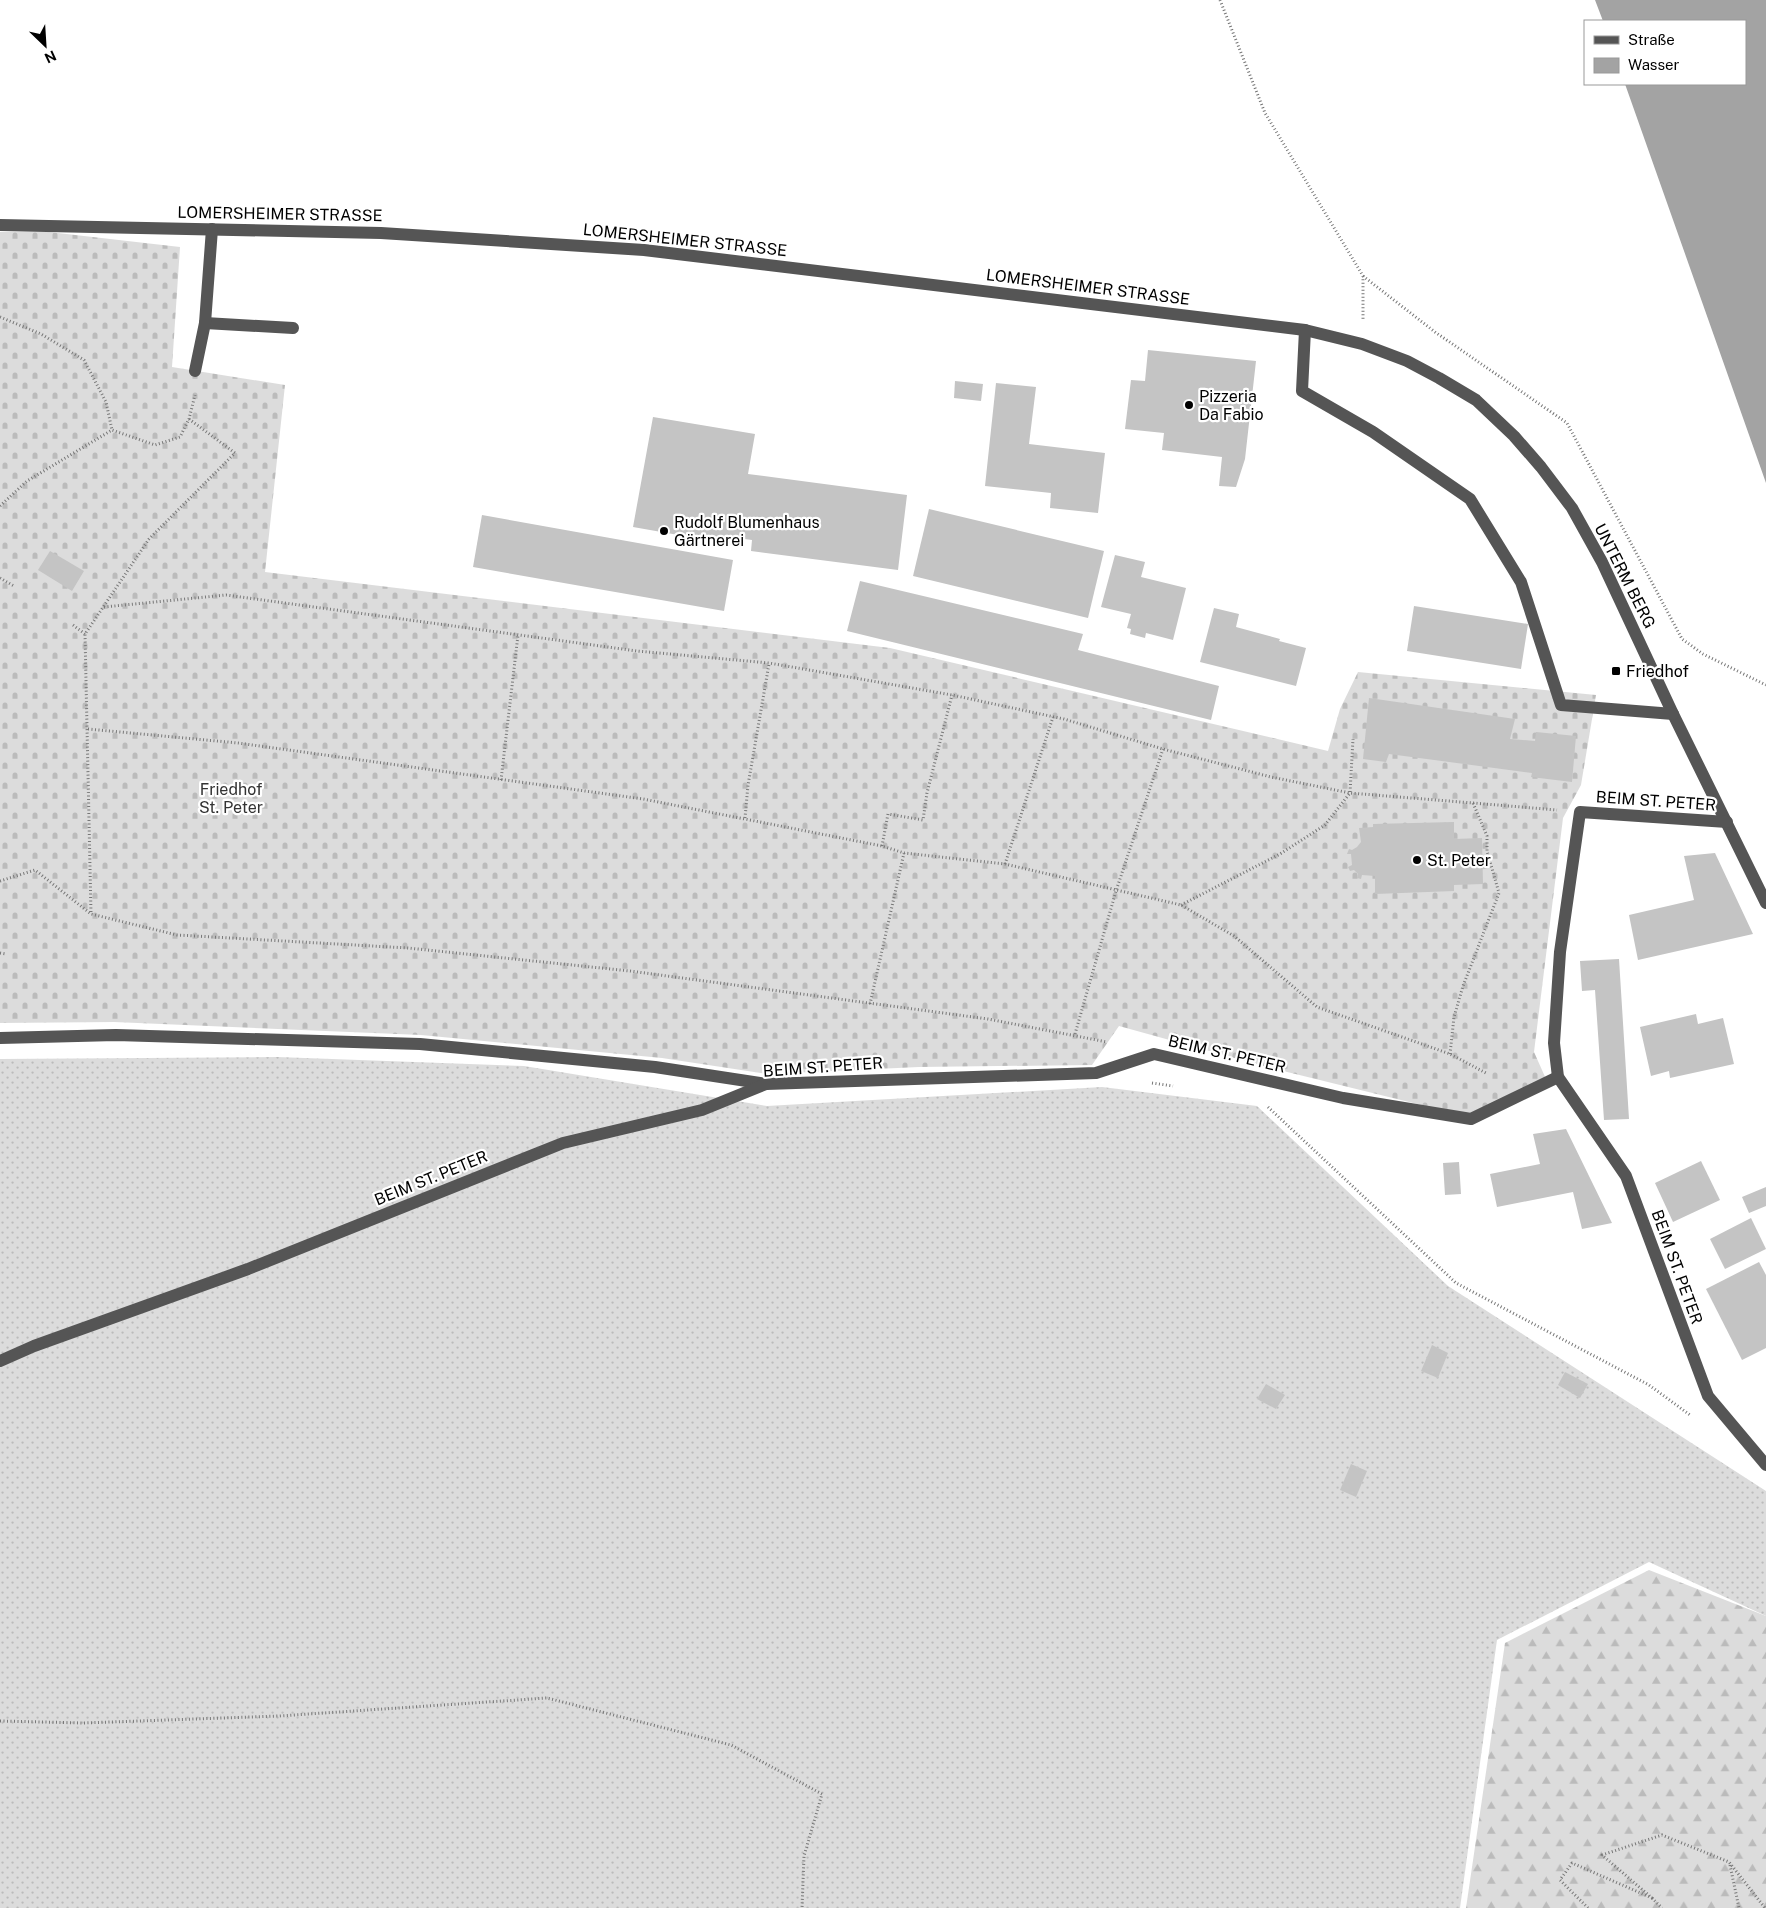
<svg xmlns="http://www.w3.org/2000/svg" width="1766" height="1908" font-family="'Public Sans',sans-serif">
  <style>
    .forest { fill: url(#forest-firs) }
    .cemetery { fill: url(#cemetery-stones) }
    .garden { fill: url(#garden-dots) }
    .water { fill: #a3a3a3 }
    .building { fill: #c4c4c4 }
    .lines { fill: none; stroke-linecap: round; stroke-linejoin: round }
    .path { stroke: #777; stroke-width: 3; stroke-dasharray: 1 2.5; stroke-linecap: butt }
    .minor { stroke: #555; stroke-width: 12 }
    .poi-dot { fill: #000; stroke: #fff; stroke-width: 2 }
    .labels { text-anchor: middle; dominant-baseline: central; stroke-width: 4.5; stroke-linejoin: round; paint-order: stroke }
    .street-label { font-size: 16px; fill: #000; stroke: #fff }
    .poi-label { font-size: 16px; fill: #000; stroke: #fff; text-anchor: start }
    .park-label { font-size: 16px; fill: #333; stroke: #fff }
  </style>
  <defs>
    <pattern id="forest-firs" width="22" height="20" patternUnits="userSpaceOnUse" patternTransform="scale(1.25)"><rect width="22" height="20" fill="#dcdcdc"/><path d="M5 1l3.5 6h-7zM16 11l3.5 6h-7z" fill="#bbb"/></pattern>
    <pattern id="cemetery-stones" width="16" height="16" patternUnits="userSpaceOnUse" patternTransform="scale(1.25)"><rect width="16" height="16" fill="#dcdcdc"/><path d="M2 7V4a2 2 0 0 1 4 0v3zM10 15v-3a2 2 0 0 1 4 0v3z" fill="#bbb"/></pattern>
    <pattern id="garden-dots" width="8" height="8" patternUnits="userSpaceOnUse" patternTransform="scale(1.25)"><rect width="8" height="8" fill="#dcdcdc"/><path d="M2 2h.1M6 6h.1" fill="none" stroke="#bbb" stroke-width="1.8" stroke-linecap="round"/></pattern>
  </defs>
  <rect width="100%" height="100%" fill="#fff"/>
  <path class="forest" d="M1649 1570 1766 1616V1908H1466L1505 1643Z"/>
  <path class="cemetery" d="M0 232H49L180 247 172 367 285 385 265 572 890 648 1328 751 1340 709 1358 672 1596 695 1581 785 1563 818 1534 1052 1546 1079 1470 1117 1267 1067 1119 1026 1092 1065 919 1067 768 1074 662 1058 421 1035 114 1022 0 1023Z"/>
  <path class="garden" d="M277 1057 524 1066 767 1106 1102 1087 1257 1106 1448 1286 1766 1491V1616L1649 1562 1497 1640 1460 1908H0V1059Z"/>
  <path class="water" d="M1595 0H1766V483L1625 84H1745V21H1603Z"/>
  <g class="building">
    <path d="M1148 350 1256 361 1245 459 1236 487 1219 486 1222 457 1162 450 1164 433 1125 429 1131 380 1145 381Z"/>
    <path d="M955 381 983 384 981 401 954 398Z"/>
    <path d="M996 383 1036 387 1029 444 1105 453 1098 513 1050 508 1051 493 985 486Z"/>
    <path d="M653 417 755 434 748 474 907 495 898 570 751 551 752 540 737 538 735 545 633 527Z"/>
    <path d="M929 509 1104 551 1088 618 913 576Z"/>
    <path d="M482 515 733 560 724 611 473 567Z"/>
    <path d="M50 551 84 571 72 591 38 570Z"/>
    <path d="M1115 555 1145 562 1141 577 1186 588 1173 640 1146 633 1145 638 1130 634 1131 629 1127 628 1131 614 1101 607Z"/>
    <path d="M860 581 1083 634 1078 650 1219 686 1211 720 847 631Z"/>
    <path d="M1414 606 1528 624 1521 669 1407 651Z"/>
    <path d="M1214 608 1239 614 1236 627 1280 639 1279 641 1306 648 1296 686 1200 662Z"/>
    <path d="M1369 698 1515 719 1510 739 1535 741 1536 732 1576 736 1572 782 1531 777 1532 773 1389 754 1386 762 1363 759Z"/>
    <path d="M1454 822V839L1482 838 1483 884 1454 885V891L1375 894V876L1362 875 1361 879 1357 878 1358 874 1354 870 1350 871 1348 867 1352 865 1351 854H1347L1349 849 1352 850 1357 847 1361 842 1359 828 1373 827V824Z"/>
    <path d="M1715 853 1753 934 1638 960 1629 915 1694 900 1684 856Z"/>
    <path d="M1619 959 1629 1119 1604 1120 1595 990 1582 991 1580 961Z"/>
    <path d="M1696 1014 1698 1024 1723 1018 1734 1064 1670 1078 1669 1071 1651 1076 1640 1027Z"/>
    <path d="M1566 1129 1612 1223 1582 1229 1573 1192 1497 1207 1490 1174 1540 1164 1533 1134Z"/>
    <path d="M1701 1161 1720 1200 1673 1222 1655 1183Z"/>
    <path d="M1459 1162 1461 1194 1445 1195 1443 1163Z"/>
    <path d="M1766 1187V1206L1749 1213 1742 1197Z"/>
    <path d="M1751 1218 1766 1249 1725 1269 1710 1239Z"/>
    <path d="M1759 1262 1766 1275V1348L1742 1360 1706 1289Z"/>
    <path d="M1432 1345 1448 1353 1438 1378 1421 1371Z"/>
    <path d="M1565 1372 1588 1384 1580 1398 1558 1385Z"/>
    <path d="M1266 1384 1285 1395 1276 1409 1257 1399Z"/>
    <path d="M1351 1464 1367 1471 1356 1497 1340 1490Z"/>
  </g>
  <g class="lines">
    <g class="path">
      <path d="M1220 0 1265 113 1363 276V319"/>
      <path d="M1363 276 1435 332 1567 423 1682 639 1703 654 1766 685"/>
      <path d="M0 317 41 334 84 360 106 402 112 430"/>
      <path d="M189 419 235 453 149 539 85 634 91 914 177 935 408 948 630 971 988 1019 1107 1042"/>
      <path d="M0 506 27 481 112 430 155 445 180 437 189 419 195 395"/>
      <path d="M0 578 14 586"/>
      <path d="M104 607 226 595 637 651 769 663 952 695 1064 719 1163 749 1271 777 1350 793 1473 803 1487 836V851L1499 893 1463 986 1454 1017 1450 1054"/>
      <path d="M73 625 85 634"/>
      <path d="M88 729 238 743 643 799 882 846 904 853 1005 864 1181 905 1234 936 1317 1007 1450 1054 1486 1073"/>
      <path d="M501 780 518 635"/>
      <path d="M1473 803 1557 810"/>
      <path d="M745 818 748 785 769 664"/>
      <path d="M882 846 888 814 923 820 927 793 952 695"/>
      <path d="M1005 864 1053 717"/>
      <path d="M0 881 35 870 91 914"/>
      <path d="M1181 905 1280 854 1325 825 1350 793 1353 739"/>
      <path d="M0 953 6 954"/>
      <path d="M870 1004 904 853"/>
      <path d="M1075 1034 1116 891 1163 749"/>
      <path d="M1152 1083 1173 1086"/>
      <path d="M1268 1107 1456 1283 1649 1385 1690 1415"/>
      <path d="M0 1721 83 1723 279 1716 547 1698 731 1745 822 1794 804 1856 802 1908"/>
      <path d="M1730 1865 1739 1908"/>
      <path d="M1652 1898 1662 1908"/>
      <path d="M1588 1908 1560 1880 1572 1863 1652 1898 1602 1855 1662 1835 1729 1862 1765 1908"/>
    </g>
    <g class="minor">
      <path d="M0 225 381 233 644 250 1305 330 1362 344 1407 361 1439 378 1476 400 1514 436 1541 467 1572 508 1602 562 1673 714 1766 903"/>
      <path d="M205 323 293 328"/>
      <path d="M1305 330 1302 391 1373 432 1470 499 1521 582 1561 705 1673 714"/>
      <path d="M195 371 205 323 212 229"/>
      <path d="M1727 822 1580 812 1560 952 1554 1043 1558 1077 1626 1176 1708 1396 1766 1465"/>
      <path d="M0 1038 116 1035 420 1044 655 1067 766 1084"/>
      <path d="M0 1361 34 1346 248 1269 563 1143 702 1110 766 1084 1096 1073 1154 1054 1343 1098 1471 1119 1558 1077"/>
    </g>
  </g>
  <g class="poi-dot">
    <circle cx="1189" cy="405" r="5"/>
    <circle cx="664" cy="531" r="5"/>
    <rect x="1611" y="666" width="10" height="10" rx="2.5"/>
    <circle cx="1417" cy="860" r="5"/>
  </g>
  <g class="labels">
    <g class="street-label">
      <text transform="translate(280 214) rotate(1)">LOMERSHEIMER STRASSE</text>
      <text transform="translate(685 240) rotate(6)">LOMERSHEIMER STRASSE</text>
      <text transform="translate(1088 287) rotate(7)">LOMERSHEIMER STRASSE</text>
      <text transform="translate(1625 576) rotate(63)">UNTERM BERG</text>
      <text transform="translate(1656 801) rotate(4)">BEIM ST. PETER</text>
      <text transform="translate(1227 1054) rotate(13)">BEIM ST. PETER</text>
      <text transform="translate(823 1067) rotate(-4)">BEIM ST. PETER</text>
      <text transform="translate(431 1178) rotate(-22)">BEIM ST. PETER</text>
      <text transform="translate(1677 1267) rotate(70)">BEIM ST. PETER</text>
    </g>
    <g class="poi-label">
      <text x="1199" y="396">Pizzeria<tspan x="1199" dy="18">Da Fabio</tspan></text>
      <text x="674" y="522">Rudolf Blumenhaus<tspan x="674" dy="18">Gärtnerei</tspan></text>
      <text x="1626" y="671">Friedhof</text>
      <text x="1427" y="860">St. Peter</text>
    </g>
    <g class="park-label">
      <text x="231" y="789">Friedhof<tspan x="231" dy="18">St. Peter</tspan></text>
    </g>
  </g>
  <rect x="1584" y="20" width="162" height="65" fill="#ffffff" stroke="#999999"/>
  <rect x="1594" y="36" width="25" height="8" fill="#555555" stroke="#999999"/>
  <text x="1628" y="45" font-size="15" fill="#000000">Straße</text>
  <rect x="1594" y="58" width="25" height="15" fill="#a3a3a3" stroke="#999999"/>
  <text x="1628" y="70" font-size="15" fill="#000000">Wasser</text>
  <g transform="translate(45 45) rotate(155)" stroke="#ffffff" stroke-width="4" paint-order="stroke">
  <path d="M0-4L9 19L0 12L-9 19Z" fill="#000000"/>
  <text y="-8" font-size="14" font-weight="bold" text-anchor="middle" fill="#000000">N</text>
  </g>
</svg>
